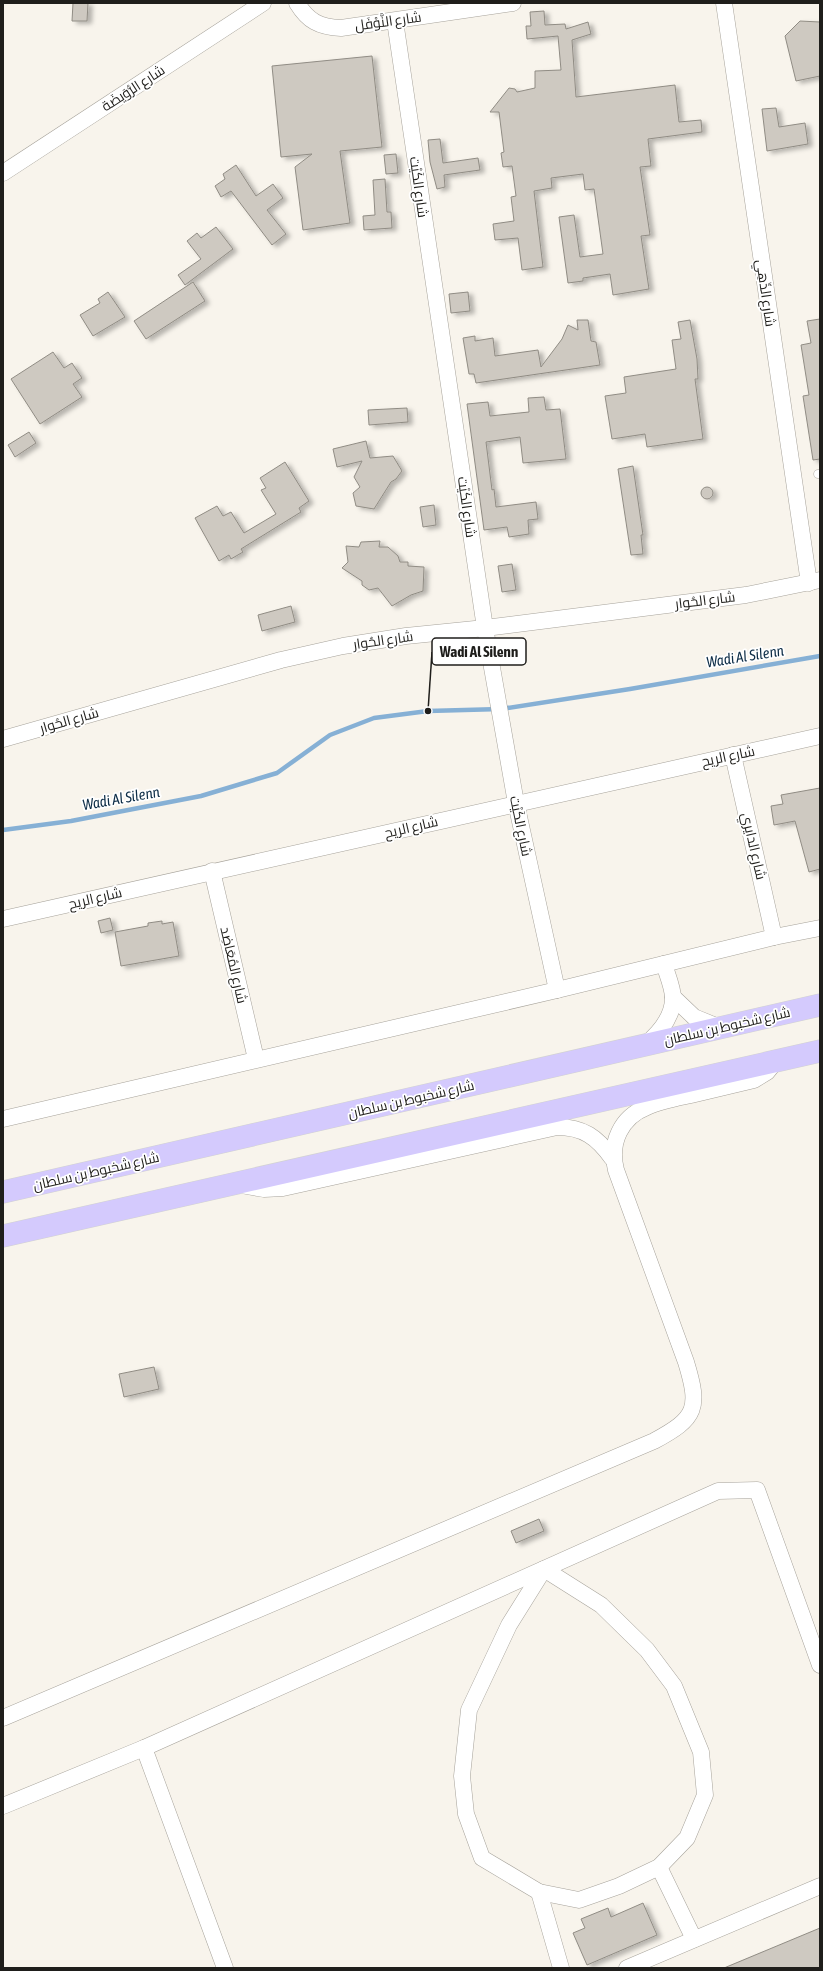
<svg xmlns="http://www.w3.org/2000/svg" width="823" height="1971" font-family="'Asap Condensed',Cairo,sans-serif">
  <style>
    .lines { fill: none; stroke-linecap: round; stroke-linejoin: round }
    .stream { stroke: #86b0d5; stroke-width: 4.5 }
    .building { fill: #cec9c1; stroke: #908c84; filter: url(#shadow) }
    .service-casing { stroke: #a7a39b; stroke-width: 9 }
    .minor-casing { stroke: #a7a39b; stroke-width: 17 }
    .primary-casing { stroke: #d2d2d1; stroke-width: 23 }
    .service { stroke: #fff; stroke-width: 8 }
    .minor { stroke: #fff; stroke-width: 16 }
    .primary { stroke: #d4cafd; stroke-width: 22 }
    .labels { text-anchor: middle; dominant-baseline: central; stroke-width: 3.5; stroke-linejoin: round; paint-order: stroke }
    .street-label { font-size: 14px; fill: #1f1e1b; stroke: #fff }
    .water-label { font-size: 15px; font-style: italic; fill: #0d2d47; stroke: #fff }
    .leader { fill: none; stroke: #1f1e1b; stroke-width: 1.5 }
    .callout-dot { fill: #1f1e1b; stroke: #fff; stroke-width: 1.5 }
    .callout { fill: #fff; stroke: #1f1e1b; stroke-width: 1.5 }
    .callout-label { font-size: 15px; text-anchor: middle; font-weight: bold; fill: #1f1e1b }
  </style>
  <defs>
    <filter id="shadow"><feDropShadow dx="4.5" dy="2.5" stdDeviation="2" flood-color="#0004"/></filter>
  </defs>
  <rect width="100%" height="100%" fill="#f8f4ec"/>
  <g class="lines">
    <path class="stream" d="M3 830 71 821 201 796 277 773 330 735 374 718 428 711 501 709 630 689 820 656"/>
  </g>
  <g class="building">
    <path d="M73 3H88L87 21H72Z"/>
    <path d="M544 11 545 25 565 24 566 29 588 22 591 34 572 40 576 97 675 85 679 122 701 120 702 132 648 139 651 166 640 167 650 235 641 236 649 289 613 295 610 274 583 278V281L568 283 559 217 574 215 580 257 603 254 594 189 585 190 583 174 551 178 552 188 534 191 543 267 522 270 518 238 495 240 493 224 514 221 511 197 516 196 512 166 503 167 501 153 504 152 499 112H490L509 88 515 89 517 92 535 88V71L561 70 558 36 527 39 526 26H531L530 12Z"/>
    <path d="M800 21 820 22V76L796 81 785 36Z"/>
    <path d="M372 56 382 147 340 151 350 223 303 230 295 167 312 154 281 157 272 66Z"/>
    <path d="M776 108 779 127 805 123 808 144 767 151 762 109Z"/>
    <path d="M440 139 443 163 478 158 480 170 444 175 445 187 437 189 430 162 428 140Z"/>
    <path d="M396 154 398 173 386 174 384 155Z"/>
    <path d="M236 165 256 196 273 184 283 198 267 210 286 234 272 245 231 191 221 197 215 186 225 179 223 174Z"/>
    <path d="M385 179 387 212H391L392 228 364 230 363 216 375 215 373 180Z"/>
    <path d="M216 227 233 249 185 285 178 275 201 259 187 241 197 233 201 238Z"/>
    <path d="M193 282 205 301 146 339 134 321Z"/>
    <path d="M108 292 125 317 93 336 80 315 100 303 98 299Z"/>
    <path d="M468 292 470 311 451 313 449 294Z"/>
    <path d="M820 319V459L813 460 803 396 809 395 801 345 811 343 807 321Z"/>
    <path d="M577 320H588L591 341 596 342 600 365 476 383 474 374H469L463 338 475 336V341L493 338 495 356 538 350 541 367 562 339 568 325 578 330Z"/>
    <path d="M690 320 697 359 698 379H695L703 439 647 447 645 434 612 439 605 396 626 393 624 377 676 369 672 340 681 339 678 322Z"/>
    <path d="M53 352 64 368 72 363 82 378 73 384 82 397 40 424 11 379Z"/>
    <path d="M544 397 546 410 560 409 566 459 523 463 520 437 486 442 492 490 494 489 496 507 536 502 538 519 528 520 529 534 509 537 507 527 484 530 467 404 488 402 490 416 529 412 528 398Z"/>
    <path d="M407 408 408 422 369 425 368 410Z"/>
    <path d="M29 432 36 443 15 457 8 445Z"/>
    <path d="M366 441 370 458 393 456 402 471 396 479 391 482 374 509 356 506 353 493 360 487 354 477 362 461 337 467 333 449Z"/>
    <path d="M285 462 309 501 299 508 301 512 241 549 243 552 231 559 229 555 219 561 195 518 217 506 223 516 231 512 244 533 276 514 261 490 266 488 260 478Z"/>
    <path d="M633 466 643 535H641L643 554 631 555 618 469Z"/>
    <circle cx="707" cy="493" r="6"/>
    <path d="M434 505 436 525 423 527 420 507Z"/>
    <path d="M380 541 379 547H388L398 556 400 562H408V566L424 567 423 591 411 595 392 606 378 588 369 590 362 585V581L342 568 348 562 346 546 359 547 361 542Z"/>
    <path d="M512 564 516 590 502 592 498 566Z"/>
    <path d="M291 606 295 622 262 631 258 615Z"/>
    <path d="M820 788V869L809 872 795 821 774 825 771 806 783 804 781 795Z"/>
    <path d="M110 918 113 930 101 933 98 921Z"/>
    <path d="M162 921V924L173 922 179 956 121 966 115 932 148 926V923Z"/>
    <path d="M154 1367 159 1389 124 1397 119 1374Z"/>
    <path d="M539 1519 544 1531 516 1543 511 1531Z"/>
    <path d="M643 1903 657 1935 587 1965 573 1933 585 1928 581 1919 608 1908 611 1917Z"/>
    <path d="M820 1928V1968H724Z"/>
  </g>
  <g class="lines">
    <defs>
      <path id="service" d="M818 474H820"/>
      <g id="minor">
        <path d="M297 3C308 21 319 27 341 28L513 3"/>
        <path d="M724 3 809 583"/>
        <path d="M395 21 485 628 516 803 557 990"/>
        <path d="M3 173 263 3"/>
        <path d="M3 739 281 660 343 646 406 636 485 628 746 595 820 580"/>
        <path d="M733 755 774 937"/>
        <path d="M212 871 256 1059"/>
        <path d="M3 919 820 736"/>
        <path d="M673 997 694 1017 721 1028"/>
        <path d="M645 1045C658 1034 673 1017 673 998 673 988 667 974 664 964"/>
        <path d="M3 1119 557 990 774 937 820 928"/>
        <path d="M241 1185 264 1189 283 1188 557 1127C583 1127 597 1137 612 1158"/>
        <path d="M544 1569 601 1605 647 1650 674 1686 701 1752 705 1795 687 1838 659 1867 619 1886 579 1900 539 1892 482 1858 466 1814 462 1776 469 1710 509 1625Z"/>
        <path d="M3 1718 654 1441C697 1418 700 1408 686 1362L616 1170C609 1143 621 1117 647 1107 660 1101 677 1098 691 1095 712 1090 733 1085 754 1080L767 1072 776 1061"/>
        <path d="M144 1748 225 1968"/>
        <path d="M3 1806 144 1748 718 1491 757 1490 820 1665"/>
        <path d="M659 1867 694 1939"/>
        <path d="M539 1892 561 1968"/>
        <path d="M627 1968 820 1886"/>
      </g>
      <g id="primary">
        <path d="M3 1192 820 1005"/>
        <path d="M3 1236 820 1051"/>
      </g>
    </defs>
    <use href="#service" class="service-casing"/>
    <use href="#minor" class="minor-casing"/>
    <use href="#primary" class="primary-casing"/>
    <use href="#service" class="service"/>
    <use href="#minor" class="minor"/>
    <use href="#primary" class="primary"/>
  </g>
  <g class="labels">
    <g class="street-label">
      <text transform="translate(388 21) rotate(-8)">شارع النَّوْفَل</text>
      <text transform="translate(133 88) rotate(-33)">شارع الرُّوَيضَة</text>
      <text transform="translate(419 187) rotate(82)">شارع الكَيْت</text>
      <text transform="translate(766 293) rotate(82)">شارع الدِّهِي</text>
      <text transform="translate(467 507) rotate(82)">شارع الكَيْت</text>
      <text transform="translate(705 600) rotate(-7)">شارع الحُوار</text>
      <text transform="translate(383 640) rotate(-8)">شارع الحُوار</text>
      <text transform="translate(69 720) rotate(-16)">شارع الحُوار</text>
      <text transform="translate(728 756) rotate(-12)">شارع الريح</text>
      <text transform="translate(521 826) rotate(78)">شارع الكَيْت</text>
      <text transform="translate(411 827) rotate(-13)">شارع الريح</text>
      <text transform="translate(754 846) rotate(77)">شارع الدايري</text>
      <text transform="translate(95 898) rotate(-13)">شارع الريح</text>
      <text transform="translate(234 965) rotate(77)">شارع المُعَاضِد</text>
      <text transform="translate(727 1026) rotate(-13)">شارع شخبوط بن سلطان</text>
      <text transform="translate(411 1099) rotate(-13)">شارع شخبوط بن سلطان</text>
      <text transform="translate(96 1171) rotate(-13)">شارع شخبوط بن سلطان</text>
    </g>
    <g class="water-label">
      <text transform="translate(745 656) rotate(-9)">Wadi Al Silenn</text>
      <text transform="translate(121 798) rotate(-10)">Wadi Al Silenn</text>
    </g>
  </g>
  <path class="leader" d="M428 711L432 652"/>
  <circle class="callout-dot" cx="428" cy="711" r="4"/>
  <rect class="callout" x="432" y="638" width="94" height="27" rx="4"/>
  <g class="callout-label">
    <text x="479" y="657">Wadi Al Silenn</text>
  </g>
  <rect width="823" height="1971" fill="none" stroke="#1f1e1b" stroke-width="8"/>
</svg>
